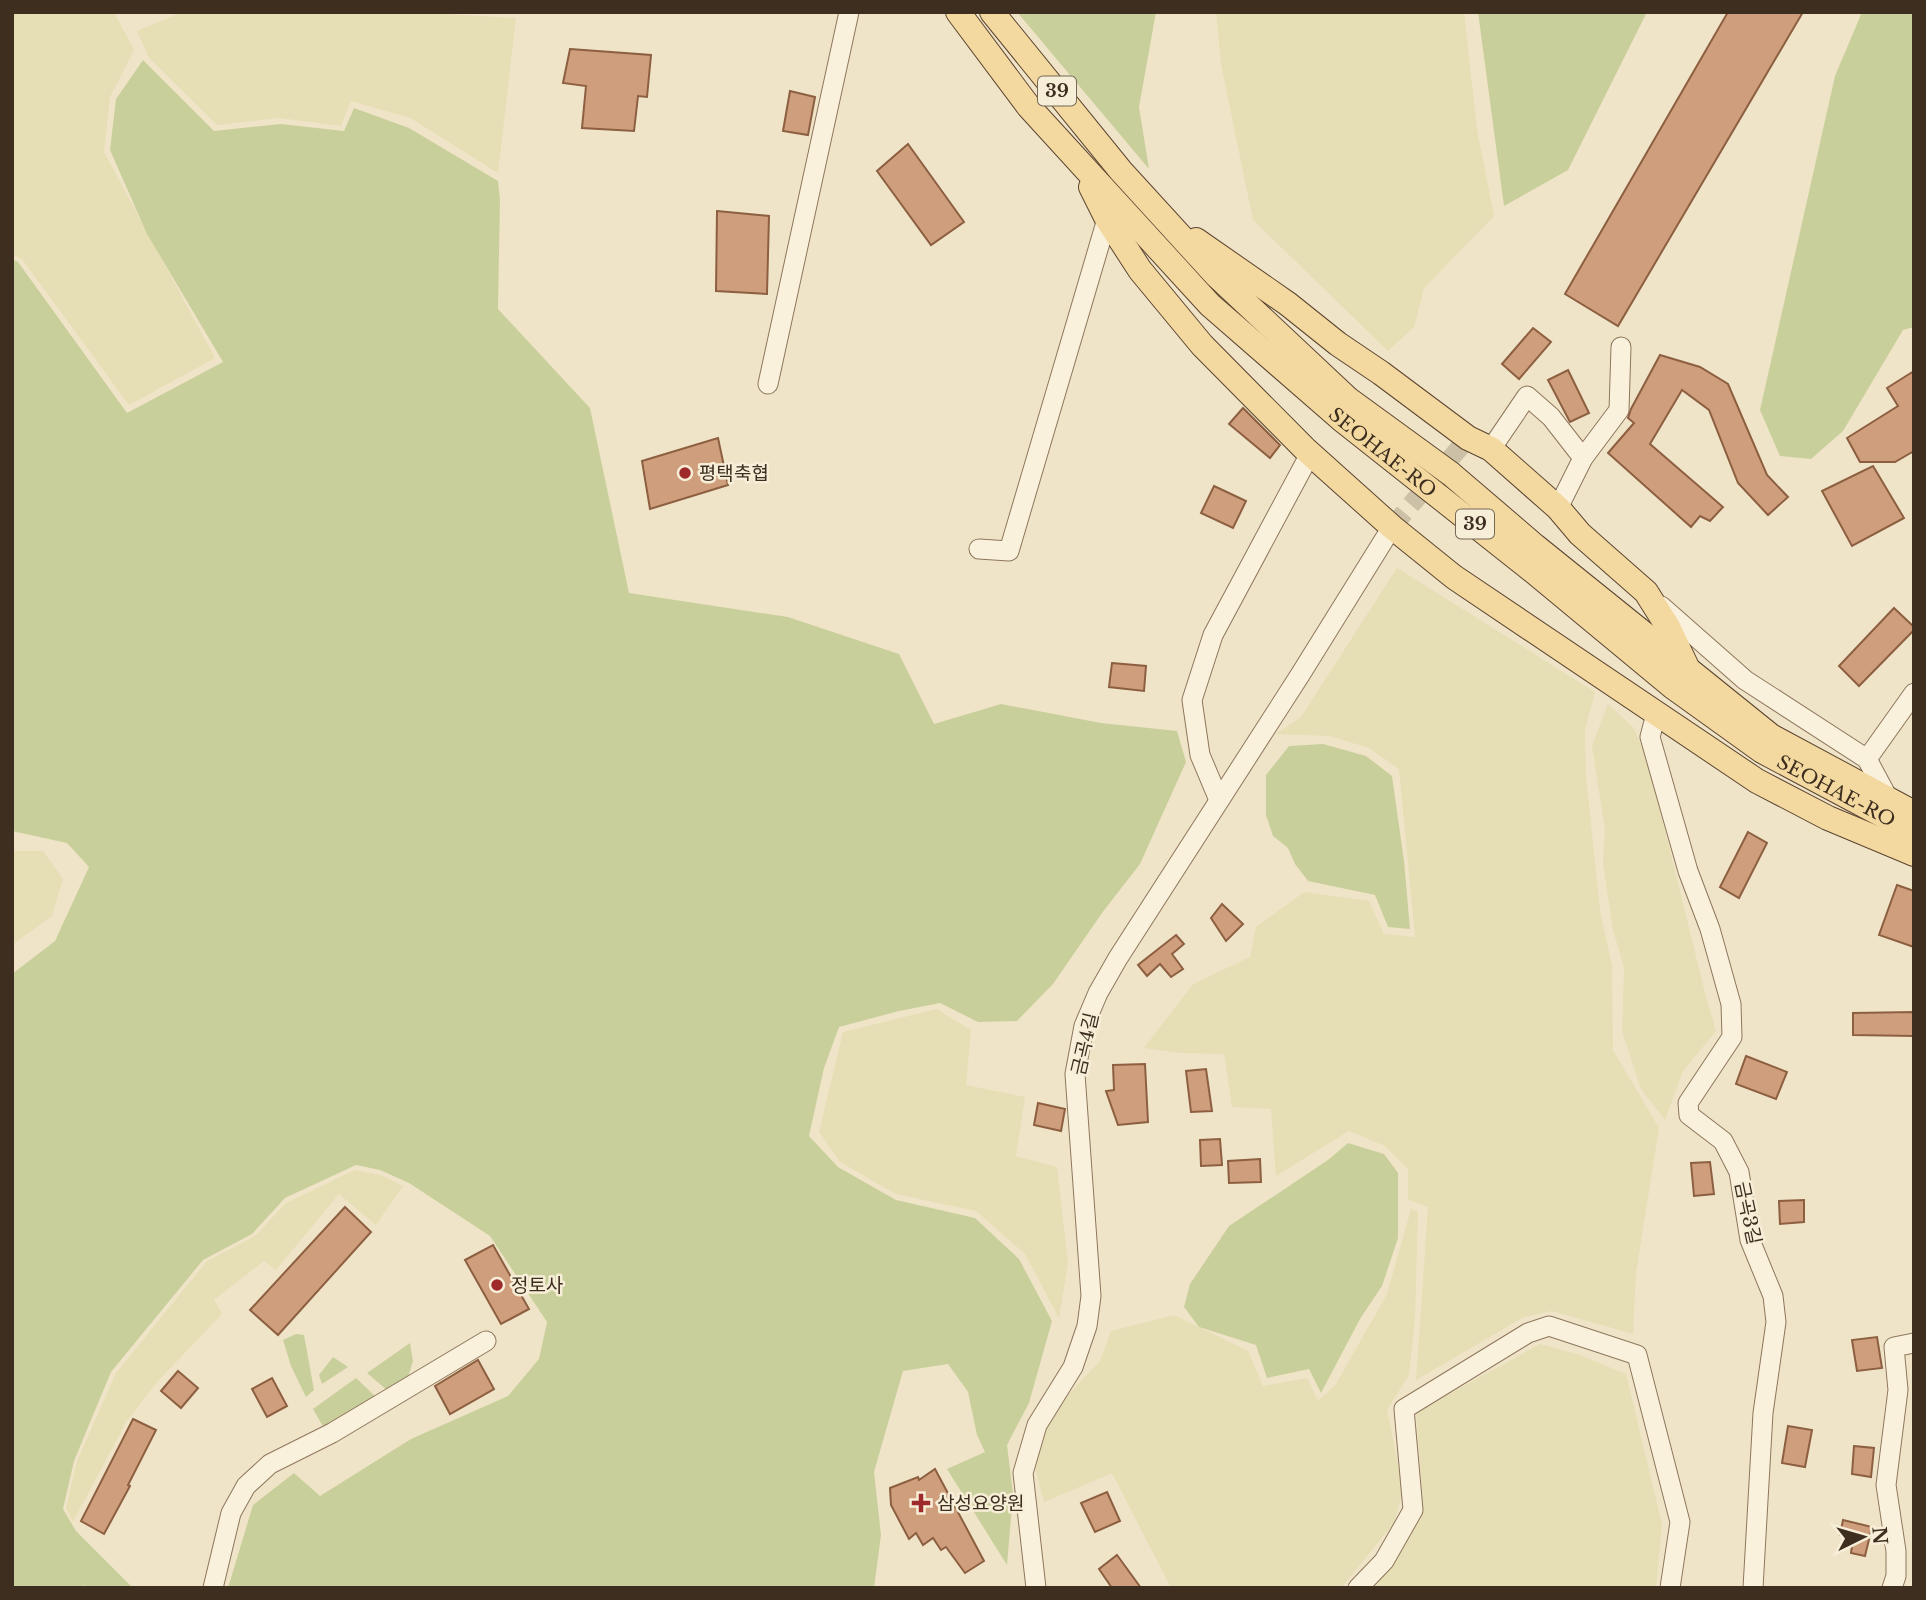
<svg xmlns="http://www.w3.org/2000/svg" width="1926" height="1600" font-family="'Libre Baskerville','Noto Sans KR',serif">
  <style>
    .farmland { fill: #e6deb5 }
    .green { fill: #c9cf9b }
    .building { fill: #cf9f7d; stroke: #8d5f41; stroke-width: 2 }
    .lines { fill: none; stroke-linecap: round; stroke-linejoin: round }
    .minor-tunnel { stroke: #ccc0a6; stroke-width: 19; stroke-dasharray: 19 10; stroke-linecap: butt }
    .minor-casing { stroke: #8d765c; stroke-width: 21 }
    .major-casing { stroke: #5b4430; stroke-width: 26 }
    .minor { stroke: #faf1dc; stroke-width: 19 }
    .major { stroke: #f3d9a0; stroke-width: 24 }
    .poi-dot { fill: #9e2a2b; stroke: #f7eed8; stroke-width: 2.5 }
    .labels { text-anchor: middle; dominant-baseline: central; stroke-width: 5; stroke-linejoin: round; paint-order: stroke }
    .shield { fill: #f7eed8; stroke: #756857; stroke-width: 2 }
    .shield-label { font-size: 18px; font-weight: bold; fill: #3d2e20 }
    .street-label { font-size: 19px; fill: #3d2e20; stroke: #f7eed8 }
    .poi-label { font-size: 19px; fill: #3d2e20; stroke: #f7eed8; text-anchor: start }
  </style>
  <rect width="100%" height="100%" fill="#f0e4c8"/>
  <g class="farmland">
    <path d="M12 12H114L134 50 110 97 104 152 215 358 129 405 22 259 12 254Z"/>
    <path d="M182 12H439L446 14 516 18 498 173 410 118 351 101 341 126 279 118 217 125 149 58 137 31Z"/>
    <path d="M1216 12H1464L1477 129 1494 216 1424 288 1414 327 1388 351 1253 220 1221 64Z"/>
    <path d="M1397 568 1595 692 1585 730 1586 776 1600 910 1612 966 1613 1050 1659 1128 1636 1273 1633 1334 1552 1311 1524 1317 1416 1380 1428 1207 1408 1200V1169L1385 1146 1349 1131 1276 1176 1271 1109 1232 1107 1224 1054 1182 1053 1144 1048 1193 984 1250 957 1256 927 1304 892 1369 901 1384 934 1415 937 1399 769 1369 748 1330 736 1276 734 1301 717Z"/>
    <path d="M1608 704 1634 728 1648 761 1705 993 1716 1031 1683 1071 1665 1120 1641 1089 1622 1031 1624 967 1613 930 1603 864 1605 830 1592 746Z"/>
    <path d="M12 851H43L63 879 52 916 12 945Z"/>
    <path d="M937 1009 971 1030 966 1085 1025 1097 1016 1156 1057 1167 1068 1263 1059 1318 1025 1254 976 1211 896 1194 840 1162 819 1132 843 1032Z"/>
    <path d="M355 1170 381 1175 403 1186 376 1225 339 1194 276 1270 264 1261 214 1300 222 1314 158 1381 126 1422 73 1522 66 1508 77 1461 116 1373 207 1261 255 1236 286 1203Z"/>
    <path d="M1411 1209 1418 1212 1415 1319 1409 1375 1387 1410 1403 1490 1394 1523 1341 1588H1171L1112 1473 1044 1502 1033 1459 1052 1412 1100 1361 1111 1331 1174 1315 1248 1351 1263 1386 1307 1378 1318 1401 1336 1384 1387 1294Z"/>
    <path d="M1540 1344 1580 1355 1626 1374 1662 1524 1656 1588H1375L1423 1506 1416 1412Z"/>
  </g>
  <g class="green">
    <path d="M1017 12H1156L1139 107 1149 169Z"/>
    <path d="M1478 12H1647L1568 170 1504 206Z"/>
    <path d="M1862 12H1914V327L1903 330 1843 431 1811 459 1780 456 1760 410 1835 76Z"/>
    <path d="M143 60 214 131 281 124 344 131 354 108 409 128 498 181 500 200 498 309 590 408 629 593 788 617 899 654 934 724 1001 704 1101 723 1177 731 1186 762 1140 864 1102 913 1053 984 1017 1021 978 1022 940 1003 899 1011 839 1027 824 1068 809 1136 838 1167 896 1200 975 1218 1019 1259 1052 1321 1029 1403 1007 1445 1013 1494 1007 1565 947 1469 985 1452 977 1435 968 1392 948 1364 903 1371 874 1472 881 1535 874 1588H228L253 1505 294 1473 320 1496 411 1439 508 1396 539 1359 547 1322 490 1236 409 1183 380 1170 356 1165 285 1198 252 1234 203 1260 111 1372 74 1461 63 1509 76 1531 133 1588H87L84 1585 81 1588H12V974L55 941 89 867 67 843 12 831V259L18 262 127 413 223 362 147 234 110 150 116 99Z"/>
    <path d="M1323 744 1366 756 1392 776 1404 861 1410 929 1388 927 1375 895 1308 881 1295 864 1288 848 1273 836 1266 815V775L1289 746Z"/>
    <path d="M1348 1143 1384 1154 1398 1173V1238L1382 1286 1360 1319 1321 1393 1309 1369 1267 1378 1256 1345 1199 1327 1184 1307 1190 1284 1229 1226 1328 1160Z"/>
    <path d="M296 1334 304 1335 314 1390 306 1397 291 1366 283 1340Z"/>
    <path d="M410 1343 413 1361 408 1377 388 1391 367 1373Z"/>
    <path d="M333 1357 348 1367 322 1384 319 1375Z"/>
    <path d="M356 1378 377 1398 324 1428 313 1409Z"/>
  </g>
  <g class="building">
    <path d="M1728 12H1803L1618 326 1565 294Z"/>
    <path d="M570 49 651 55 647 97 638 96 634 131 582 128 586 86 563 83Z"/>
    <path d="M790 91 815 97 808 135 783 131Z"/>
    <path d="M908 144 964 222 931 245 877 171Z"/>
    <path d="M717 211 769 216 767 294 716 291Z"/>
    <path d="M1533 328 1551 342 1519 379 1502 364Z"/>
    <path d="M1660 355 1700 367 1728 384 1767 475 1788 497 1768 515 1738 483 1709 410 1682 390 1650 444 1723 507 1710 521 1700 516 1691 527 1608 453 1634 423 1628 418 1631 409Z"/>
    <path d="M1568 370 1589 413 1570 422 1548 380Z"/>
    <path d="M1914 371V451L1895 462H1860L1847 438 1898 406 1887 388Z"/>
    <path d="M1243 408 1280 445 1270 458 1229 424Z"/>
    <path d="M718 438 728 485 650 509 642 461Z"/>
    <path d="M1873 466 1904 518 1852 546 1822 491Z"/>
    <path d="M1214 486 1246 501 1233 528 1201 513Z"/>
    <path d="M1894 608 1914 627V630L1859 686 1839 666Z"/>
    <path d="M1112 663 1146 666 1144 691 1109 687Z"/>
    <path d="M1748 832 1767 843 1739 898 1720 887Z"/>
    <path d="M1897 885 1914 891V947L1879 935Z"/>
    <path d="M1222 904 1243 924 1226 941 1211 918Z"/>
    <path d="M1176 935 1184 944 1172 954 1183 969 1171 977 1160 964 1147 976 1138 965Z"/>
    <path d="M1914 1012V1036L1853 1035V1013Z"/>
    <path d="M1746 1056 1787 1072 1776 1099 1736 1084Z"/>
    <path d="M1145 1064 1148 1122 1118 1125 1106 1091 1114 1090 1113 1065Z"/>
    <path d="M1206 1069 1212 1111 1191 1112 1186 1071Z"/>
    <path d="M1038 1103 1065 1109 1061 1131 1034 1125Z"/>
    <path d="M1220 1139 1222 1165 1201 1166 1200 1140Z"/>
    <path d="M1260 1159 1261 1182 1229 1183 1228 1161Z"/>
    <path d="M1710 1162 1714 1194 1694 1196 1691 1163Z"/>
    <path d="M1804 1200V1222L1780 1224 1779 1201Z"/>
    <path d="M345 1207 371 1232 278 1335 250 1310Z"/>
    <path d="M493 1245 529 1309 501 1324 465 1260Z"/>
    <path d="M1877 1337 1882 1368 1857 1371 1852 1340Z"/>
    <path d="M478 1360 494 1389 450 1414 435 1386Z"/>
    <path d="M178 1371 198 1388 181 1408 161 1391Z"/>
    <path d="M272 1378 287 1406 267 1417 252 1389Z"/>
    <path d="M133 1419 156 1430 128 1485 130 1486 104 1534 81 1521Z"/>
    <path d="M1788 1426 1812 1430 1805 1467 1782 1463Z"/>
    <path d="M1854 1446 1874 1448 1871 1477 1852 1474Z"/>
    <path d="M935 1469 984 1561 965 1573 946 1547 941 1550 933 1538 923 1545 916 1533 909 1539 891 1505 890 1488 918 1477 919 1480Z"/>
    <path d="M1107 1492 1120 1521 1095 1532 1081 1503Z"/>
    <path d="M1843 1520 1872 1527 1865 1556 1851 1553 1853 1539 1840 1535Z"/>
    <path d="M1117 1555 1141 1588H1112L1099 1569Z"/>
  </g>
  <g class="lines">
    <path class="minor-tunnel" d="M1392 527 1468 438"/>
    <defs>
      <g id="minor">
        <path d="M768 384 849 12"/>
        <path d="M1491 449 1527 396 1551 417 1583 458"/>
        <path d="M1558 508 1583 458 1619 410 1621 347"/>
        <path d="M979 549 1009 551 1107 219"/>
        <path d="M1661 606 1745 680 1867 759 1889 800"/>
        <path d="M1656 714 1650 737 1688 871 1710 929 1731 1004 1732 1037 1688 1103 1689 1115 1723 1141 1739 1172 1750 1240 1773 1296 1776 1322 1763 1413 1753 1588"/>
        <path d="M1867 759 1914 693"/>
        <path d="M1219 800 1200 755 1192 700 1213 635 1310 454"/>
        <path d="M213 1588 231 1513 246 1486 270 1464 332 1433 486 1341"/>
        <path d="M1036 1588 1023 1473 1037 1425 1073 1367 1087 1326 1091 1296 1075 1074 1084 1026 1098 993 1118 958 1300 675 1392 527"/>
        <path d="M1358 1588 1384 1561 1413 1510 1404 1409 1528 1333 1549 1326 1637 1355 1680 1522 1670 1588"/>
        <path d="M1892 1588 1896 1576V1551L1886 1485 1898 1390 1894 1347 1914 1343"/>
      </g>
      <g id="major">
        <path id="s1" d="M958 12 1029 107 1210 305 1341 419 1533 571 1673 687 1762 751 1914 832"/>
        <path d="M992 12 1121 171 1216 275 1348 399 1451 474 1535 546 1771 736 1914 813"/>
        <path d="M1091 187 1107 219 1140 270 1202 345 1305 449 1392 527 1454 577 1757 781 1828 818 1914 854"/>
        <path d="M1196 240 1288 304 1338 344 1381 373 1468 438 1491 449 1558 508 1580 534 1646 592 1668 627 1686 665"/>
      </g>
    </defs>
    <use href="#minor" class="minor-casing"/>
    <use href="#major" class="major-casing"/>
    <use href="#minor" class="minor"/>
    <use href="#major" class="major"/>
  </g>
  <g class="poi-dot">
    <circle cx="685" cy="473" r="7"/>
    <circle cx="497" cy="1285" r="7"/>
    <path d="M917.5 1492.5h7v7h7v7h-7v7h-7v-7h-7v-7h7z"/>
  </g>
  <g class="labels">
    <g class="shield">
      <rect x="1038" y="76.5" width="38" height="29" rx="5"/>
      <rect x="1456" y="509.5" width="38" height="29" rx="5"/>
    </g>
    <g class="shield-label">
      <text x="1057" y="91">39</text>
      <text x="1475" y="524">39</text>
    </g>
    <g class="street-label">
      <text stroke="none"><textPath href="#s1" startOffset="614">SEOHAE-RO</textPath></text>
      <text stroke="none"><textPath href="#s1" startOffset="1181">SEOHAE-RO</textPath></text>
      <text transform="translate(1085 1044) rotate(-77)">금곡4길</text>
      <text transform="translate(1748 1213) rotate(78)">금곡3길</text>
    </g>
    <g class="poi-label">
      <text x="699" y="473">평택축협</text>
      <text x="511" y="1285">정토사</text>
      <text x="937" y="1503">삼성요양원</text>
    </g>
  </g>
  <rect width="1926" height="1600" fill="none" stroke="#3d2e20" stroke-width="28"/>
  <g transform="translate(1863 1537) rotate(85)" stroke="#f7eed8" stroke-width="5" paint-order="stroke">
  <path d="M0-5L12 26L0 18L-12 26Z" fill="#3d2e20"/>
  <text y="-10" font-size="19" font-weight="bold" text-anchor="middle" fill="#3d2e20">N</text>
  </g>
</svg>
